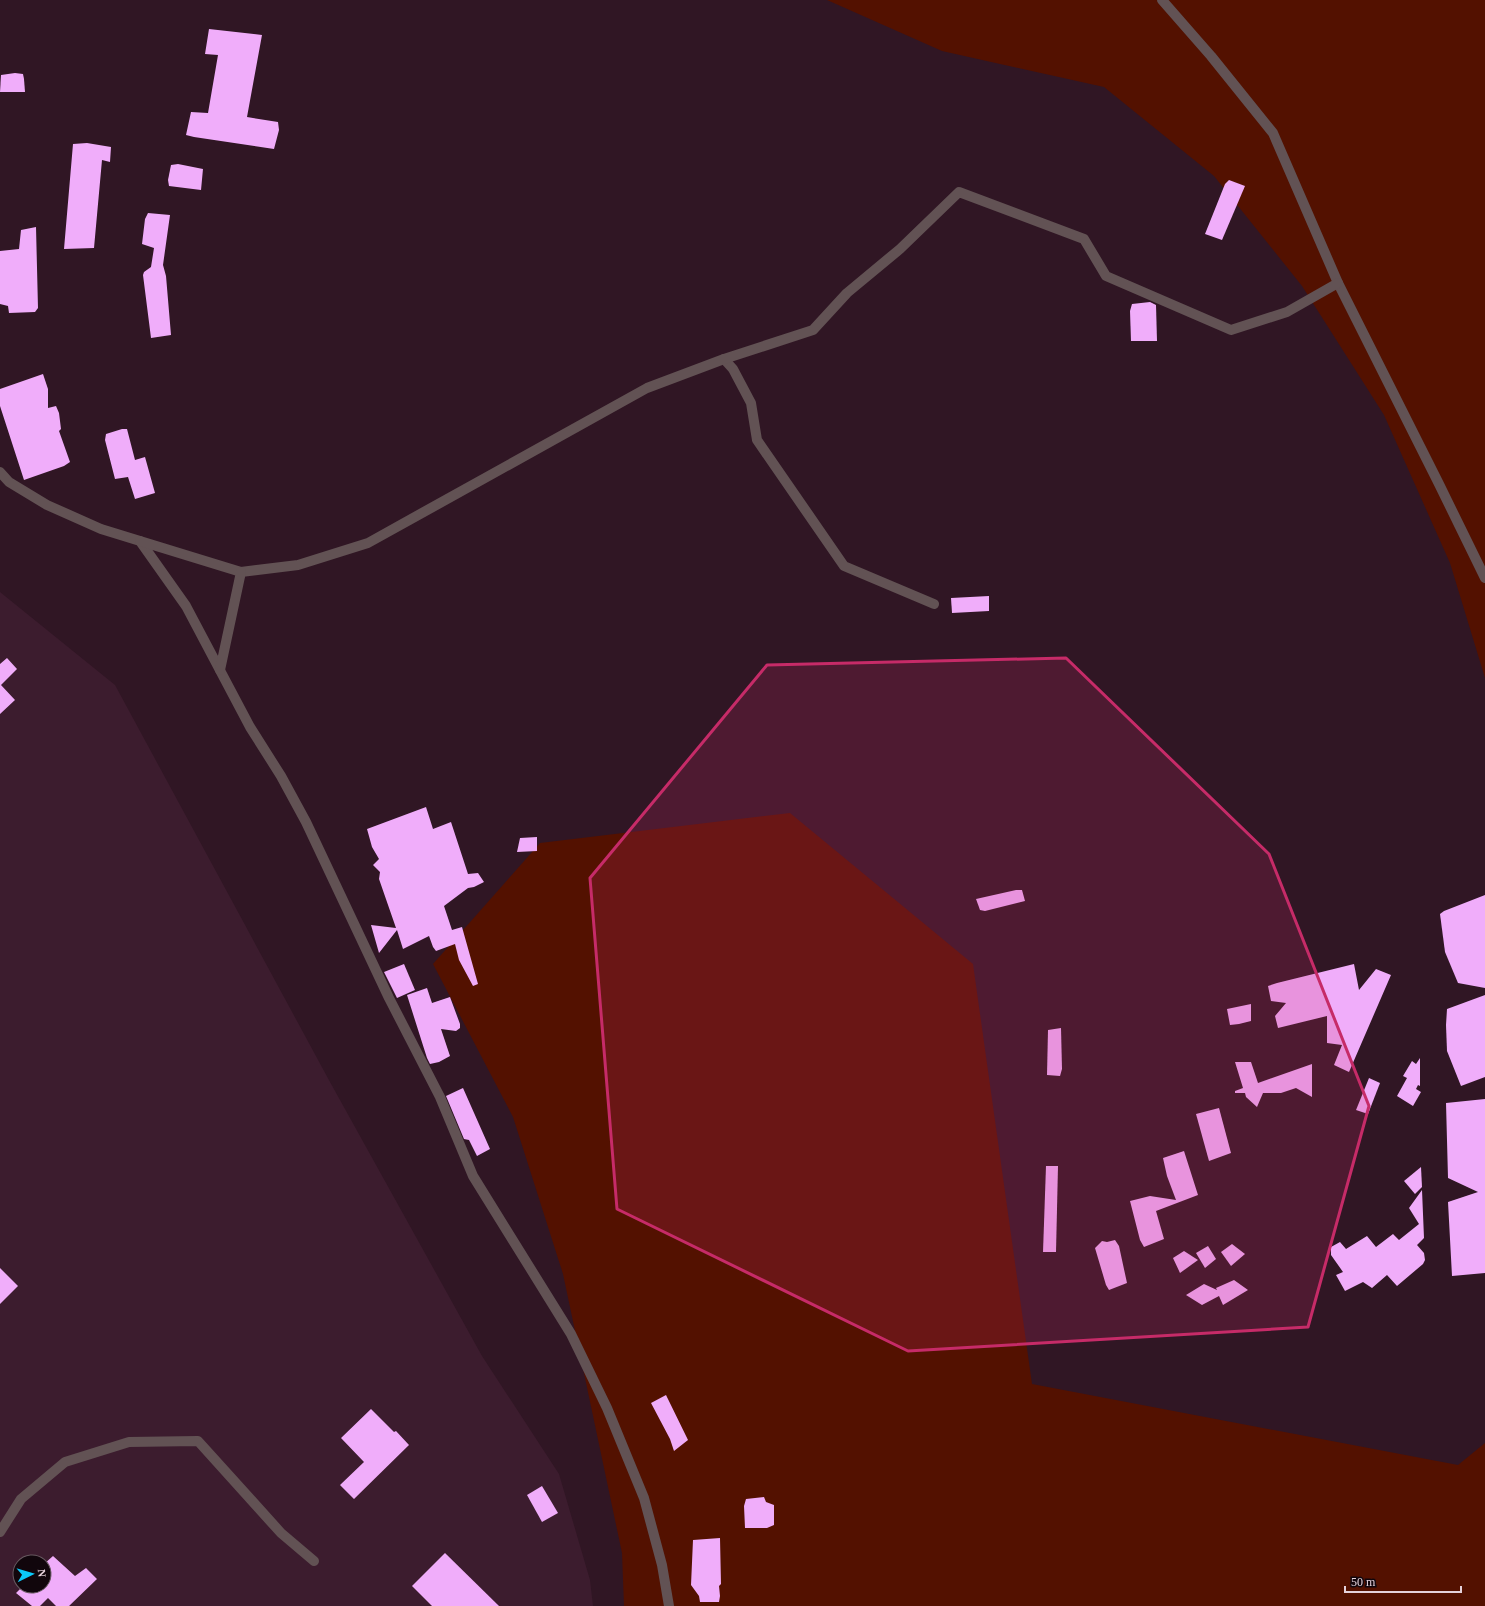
<svg xmlns="http://www.w3.org/2000/svg" width="1485" height="1606" font-family="Georgia,serif">
  <style>
    .built { fill: #3c1c2e; fill-rule: evenodd }
    .green { fill: #531100 }
    .building { fill: #f0adfa }
    .lines { fill: none; stroke-linecap: round; stroke-linejoin: round }
    .minor { stroke: #625254; stroke-width: 10 }
    .marked { fill: #c62b68; fill-opacity: 0.2; stroke: #c62b68; stroke-width: 3; stroke-linejoin: round }
  </style>
  <rect width="100%" height="100%" fill="#301624"/>
  <path class="built" d="M0 592 115 685 330 1082 482 1356 559 1474 590 1580 593 1606H0ZM20 1562H44V1586H20Z"/>
  <g class="green">
    <path d="M827 0H1485V678L1450 563 1384 415 1302 286 1214 176 1104 87 942 51Z"/>
    <path d="M790 813 973 964 1032 1384 1458 1465 1485 1443V1606H624L622 1553 563 1274 513 1117 433 964 540 843Z"/>
  </g>
  <g class="building">
    <path d="M209 29 262 35 247 117 278 122 279 130 274 149 194 137 186 135 191 112 208 113 218 55 205 54Z"/>
    <path d="M15 73 23 74 24 79 25 92H0L1 75Z"/>
    <path d="M87 143 111 147 110 162 102 160 94 248 64 249 73 144Z"/>
    <path d="M178 164 203 169 201 190 169 186 168 180 171 165Z"/>
    <path d="M1229 180 1245 186 1222 240 1205 234 1225 184Z"/>
    <path d="M148 213 170 215 163 265 166 276 171 335 151 338 143 275 144 272 151 267 154 248 142 244 145 219Z"/>
    <path d="M36 227 38 308 35 312 9 313 8 306 0 304V251L19 249 21 230Z"/>
    <path d="M1150 302 1156 305 1157 341H1131L1130 311 1132 304Z"/>
    <path d="M43 374 48 389V408L56 406 59 413 61 429 59 431 70 462 64 466 24 480 0 406V389Z"/>
    <path d="M122 429H127L135 460 145 457 155 493 135 499 128 477 115 479 105 440 106 434Z"/>
    <path d="M989 596V611L952 613 951 598Z"/>
    <path d="M7 658 17 669 1 685 15 700 0 714V664Z"/>
    <path d="M426 807 433 829 451 822 468 874 478 873 484 882 474 887 468 888 444 906 452 930 462 927 478 984 473 986 459 960 455 944 436 951 433 947 429 936 403 949 397 930 379 953 371 925 396 928 379 879 380 872 373 865 379 859 372 847 367 829Z"/>
    <path d="M537 837V851L517 852 520 838Z"/>
    <path d="M1016 890H1022L1025 901 985 911 980 910 976 899Z"/>
    <path d="M1485 895V988L1458 983 1445 952 1440 914 1444 911Z"/>
    <path d="M404 964 415 990 397 998 384 972Z"/>
    <path d="M1354 964 1359 990 1376 969 1391 975 1349 1072 1334 1065 1342 1045 1327 1043V1016L1278 1028 1275 1016 1286 1003 1271 1001 1268 986 1277 983Z"/>
    <path d="M427 988 432 1003 450 997 460 1024V1028L456 1031 441 1029 450 1056 439 1062 430 1064 427 1058 407 995Z"/>
    <path d="M1485 995V1077L1461 1086 1447 1051 1446 1025 1447 1009Z"/>
    <path d="M1251 1004V1021L1239 1024 1230 1025 1227 1009Z"/>
    <path d="M1061 1028 1062 1069 1060 1076 1047 1075 1048 1030Z"/>
    <path d="M1420 1058V1086L1418 1085 1416 1089 1421 1092 1413 1106 1397 1096 1407 1078 1403 1076 1412 1061 1416 1064Z"/>
    <path d="M1235 1062H1251L1258 1083 1312 1064V1097L1296 1088 1281 1093H1263L1257 1107 1246 1097 1245 1093H1235V1091L1243 1088Z"/>
    <path d="M1369 1078 1380 1083 1368 1114 1356 1110Z"/>
    <path d="M463 1088 490 1149 477 1156 469 1140 464 1139 446 1096Z"/>
    <path d="M1485 1099V1273L1452 1276 1448 1202 1478 1192 1448 1178 1446 1103Z"/>
    <path d="M1219 1108 1231 1153 1209 1161 1196 1114Z"/>
    <path d="M1184 1151 1198 1195 1156 1211 1164 1239 1144 1247 1140 1240 1130 1201 1150 1196 1176 1200 1167 1176 1163 1158Z"/>
    <path d="M1046 1166H1058L1056 1252H1043Z"/>
    <path d="M1421 1167 1422 1187 1415 1194 1404 1181Z"/>
    <path d="M1422 1190 1424 1238 1417 1245 1424 1253 1425 1260 1423 1264 1397 1286 1387 1275 1372 1288 1363 1282 1345 1291 1336 1275 1343 1272 1331 1255V1247L1340 1242 1346 1249 1367 1236 1376 1247 1393 1234 1399 1240 1419 1224 1409 1208Z"/>
    <path d="M1115 1240 1119 1246 1127 1283 1109 1290 1106 1285 1095 1248 1102 1241 1107 1242Z"/>
    <path d="M1232 1244 1245 1254 1231 1266 1221 1252Z"/>
    <path d="M1208 1246 1216 1259 1205 1268 1196 1253Z"/>
    <path d="M1184 1251 1198 1260 1180 1273 1173 1258Z"/>
    <path d="M0 1268 18 1286 0 1304Z"/>
    <path d="M1234 1280 1248 1290 1223 1305 1219 1296 1202 1305 1186 1295 1204 1284 1217 1290 1216 1288Z"/>
    <path d="M666 1395 688 1440 674 1451 670 1439 651 1403Z"/>
    <path d="M371 1409 394 1432 396 1431 409 1445 354 1499 340 1485 364 1462 341 1438Z"/>
    <path d="M542 1486 558 1513 542 1522 527 1495Z"/>
    <path d="M764 1497 766 1502 774 1505V1525L767 1528H745L744 1506 746 1499Z"/>
    <path d="M720 1538 721 1584 719 1586 720 1596 719 1602H700L699 1596 691 1585 693 1540Z"/>
    <path d="M445 1553 499 1606H432L412 1586Z"/>
    <path d="M53 1556 75 1576 86 1568 97 1579 69 1606H56L48 1598 40 1606H32L16 1593 23 1586H44V1564Z"/>
  </g>
  <g class="lines">
    <g class="minor">
      <path d="M1162 0 1211 56 1273 133 1338 283 1439 484 1485 578"/>
      <path d="M724 359 733 369 751 403 757 440 844 566 934 604"/>
      <path d="M0 472 9 482 47 505 101 529 140 541 186 606 250 727 281 776 306 822 389 998 440 1097 473 1176 571 1334 607 1408 644 1498 662 1565 669 1606"/>
      <path d="M140 541 241 572 298 565 368 543 647 388 724 359 813 330 847 293 900 249 959 192 1084 239 1106 276 1231 330 1287 312 1338 283"/>
      <path d="M220 670 241 572"/>
      <path d="M0 1532 21 1499 65 1462 129 1442 198 1441 281 1533 314 1561"/>
    </g>
  </g>
  <path class="marked" d="M1066 658 1269 854 1369 1106 1308 1327 908 1351 617 1209 590 878 767 665Z"/>
  <g transform="translate(32 1574) rotate(85)"><circle r="19" fill="#11060c" stroke="#66585f"/>
  <path d="M0-3L7 15L0 10L-7 15Z" fill="#0bcafa"/>
  <text y="-6" font-size="11" font-weight="bold" text-anchor="middle" fill="#e5d2db">N</text>
  </g>
  <path d="M1345 1586v6h116v-6" fill="none" stroke="#e5d2db" stroke-width="2"/>
  <text x="1351" y="1586" font-size="12" fill="#e5d2db" stroke="#11060c" stroke-width="3" paint-order="stroke">50 m</text>
</svg>
